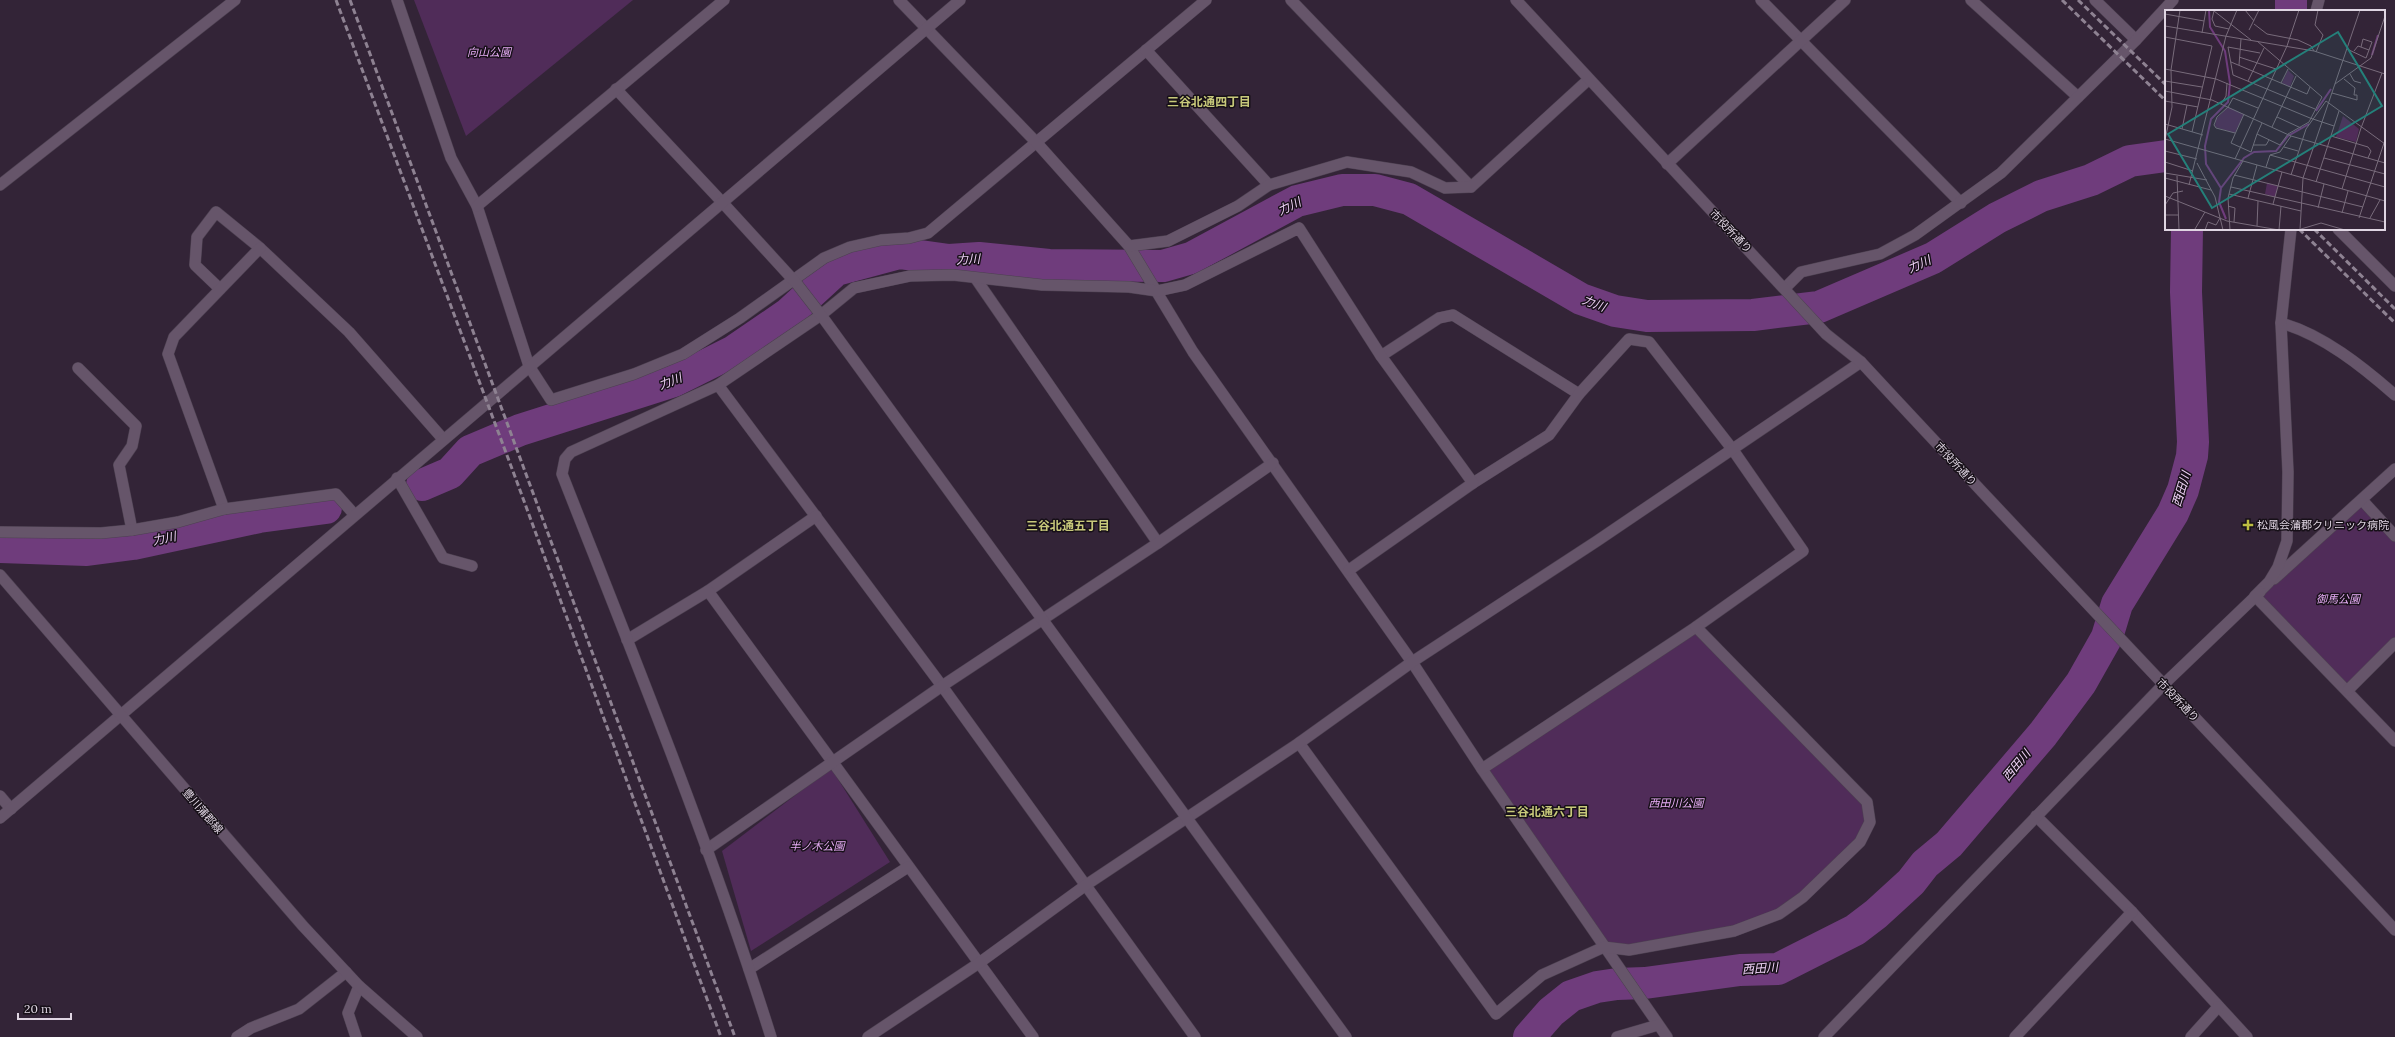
<svg xmlns="http://www.w3.org/2000/svg" width="2395" height="1037" font-family="Lora,'Noto Sans JP',serif">
  <style>
    .green { fill: #502c59 }
    .lines { fill: none; stroke-linecap: round; stroke-linejoin: round }
    .river { stroke: #6f3c7c; stroke-width: 32 }
    .minor-casing { stroke: #4d4151; stroke-width: 12 }
    .tertiary-casing { stroke: #4d4151; stroke-width: 12 }
    .secondary-casing { stroke: #4d4151; stroke-width: 12 }
    .minor { stroke: #66556a; stroke-width: 11 }
    .tertiary { stroke: #66556a; stroke-width: 11 }
    .secondary { stroke: #66556a; stroke-width: 11 }
    .rail { stroke: #8e8292; stroke-width: 3; stroke-dasharray: 6 3; stroke-linecap: butt }
    .poi-dot { fill: #bebe42; stroke: #171018; stroke-width: 1.5 }
    .labels { text-anchor: middle; dominant-baseline: central; stroke-width: 3; stroke-linejoin: round; paint-order: stroke }
    .park-label { font-size: 11px; font-style: italic; fill: #e7adf6; stroke: #171018 }
    .street-label { font-size: 11px; fill: #dfd5e2; stroke: #171018 }
    .poi-label { font-size: 11px; fill: #dfd5e2; stroke: #171018; text-anchor: start }
    .neighbourhood-label { font-size: 12px; font-weight: bold; fill: #c7c87a; stroke: #171018 }
    .water-label { font-size: 12px; font-style: italic; fill: #f0d3f8; stroke: #171018 }
    .inset-river { fill: none; stroke: #6f3c7c; stroke-width: 2 }
    .inset-road { fill: none; stroke: #786b7b; stroke-width: 1 }
    .view { fill: #24807a; fill-opacity: 0.15; stroke: #24807a; stroke-width: 2 }
    .inset-edge { fill: none; stroke: #dfd5e2; stroke-width: 2 }
  </style>
  <rect width="100%" height="100%" fill="#332437"/>
  <g class="green">
    <path d="M414 0H633L466 136Z"/>
    <path d="M2362 500 2395 536V643L2348 690 2255 596Z"/>
    <path d="M1696 627 1867 802 1870 822 1860 842 1803 897 1734 931 1629 950 1604 947 1482 769Z"/>
    <path d="M831 768 890 862 751 951 722 851Z"/>
  </g>
  <g class="lines">
    <g class="river">
      <path d="M2291 11V0"/>
      <path d="M422 485 450 473 470 451 520 430 674 381 734 351 788 314 836 270 899 253 949 260 979 258 1049 265 1163 266 1191 258 1297 201 1342 190H1375L1409 199 1581 299 1615 311 1647 316 1753 315 1819 307 1933 258 1997 218 2041 196 2091 180 2130 161 2166 156"/>
      <path d="M0 547 87 550 133 544 259 517 326 508"/>
      <path d="M1529 1037 1551 1012 1571 996 1597 987 1617 984 1645 983 1740 970 1778 969 1855 930 1876 914 1911 882 1925 864 1949 844 2043 734 2081 683 2107 637 2117 604 2173 513 2183 490 2192 456 2193 442 2186 292 2187 229"/>
    </g>
    <defs>
      <g id="minor">
        <path d="M397 0 451 158 477 206 529 366 551 400 634 374 683 354 740 318 824 258 850 247 881 240 909 238 928 233 1206 0"/>
        <path d="M899 0 1036 142 1129 246 1193 352 1412 662 1482 769 1667 1037"/>
        <path d="M1291 0 1471 187"/>
        <path d="M1761 0 1961 203"/>
        <path d="M1971 0 2078 97"/>
        <path d="M2095 0 2136 40"/>
        <path d="M2316 11 2319 0"/>
        <path d="M1146 50 1269 185"/>
        <path d="M616 89 722 202"/>
        <path d="M1667 164 1845 0"/>
        <path d="M0 185 235 0"/>
        <path d="M477 206 724 0"/>
        <path d="M2338 229 2395 286"/>
        <path d="M1129 246 1168 241 1238 206 1269 185 1347 162 1411 172 1445 188 1471 187 1588 80"/>
        <path d="M976 279 1158 543"/>
        <path d="M1785 288 1801 272 1880 254 1915 235 2001 173 2136 40 2173 0"/>
        <path d="M220 289 195 265 197 237 216 212 260 248 349 332 443 439"/>
        <path d="M2281 323C2322 334 2363 367 2395 395"/>
        <path d="M1381 356 1439 318 1453 315 1579 394"/>
        <path d="M78 368 136 426 132 446 119 465 132 530"/>
        <path d="M718 385 942 686 1195 1037"/>
        <path d="M397 478 443 558 472 566"/>
        <path d="M1473 483 1549 435 1579 394 1629 339 1649 342 1733 450 1803 551 1696 627 1482 769"/>
        <path d="M2362 500 2395 536"/>
        <path d="M224 509 168 354 174 337 260 248"/>
        <path d="M0 532 101 533 132 530 178 522 224 509 336 494 354 514"/>
        <path d="M2274 579 2395 469"/>
        <path d="M708 591 816 516"/>
        <path d="M2255 596 2269 582 2278 567 2287 541 2288 472 2281 323 2291 229"/>
        <path d="M2255 596 2395 741"/>
        <path d="M627 640 708 591 1033 1037"/>
        <path d="M2164 684 2260 592"/>
        <path d="M2348 690 2395 643"/>
        <path d="M1299 743 1496 1014 1542 975 1604 947 1629 950 1734 931 1779 914 1803 897 1860 842 1870 822 1867 802 1696 627"/>
        <path d="M0 796 11 809"/>
        <path d="M2036 816 2132 912 2247 1037"/>
        <path d="M706 850 942 686 1158 543 1273 463"/>
        <path d="M749 969 908 867"/>
        <path d="M237 1037 251 1028 299 1009 346 972"/>
        <path d="M356 1037 348 1013 359 986"/>
        <path d="M771 1037C711 846 635 660 562 474L565 459 571 452 718 385 821 315 854 288 910 276 953 275 1042 285 1129 287 1157 291 1185 285 1299 228 1381 356 1473 483 1349 570"/>
        <path d="M868 1037 979 963 1086 885 1299 743 1412 662 1597 541 1861 362"/>
        <path d="M1617 1037 1658 1025"/>
        <path d="M2015 1037 2132 912"/>
        <path d="M2191 1037 2218 1007"/>
      </g>
      <g id="tertiary">
        <path d="M1516 0 1826 334 1861 362C2038 553 2217 740 2395 930"/>
        <path d="M722 202 797 284 821 315 1346 1037"/>
        <path d="M0 818 960 0"/>
        <path d="M1824 1037 2164 684"/>
      </g>
      <path id="secondary" d="M0 575 303 926 359 986 417 1037"/>
    </defs>
    <use href="#minor" class="minor-casing"/>
    <use href="#tertiary" class="tertiary-casing"/>
    <use href="#secondary" class="secondary-casing"/>
    <use href="#minor" class="minor"/>
    <use href="#tertiary" class="tertiary"/>
    <use href="#secondary" class="secondary"/>
    <g class="rail">
      <path d="M336 0 517 482 721 1037"/>
      <path d="M350 0 735 1037"/>
      <path d="M2062 0 2166 101"/>
      <path d="M2078 0 2166 85"/>
      <path d="M2299 229 2395 323"/>
      <path d="M2314 229 2395 309"/>
    </g>
  </g>
  <path class="poi-dot" d="M2246 519h4v4h4v4h-4v4h-4v-4h-4v-4h4z"/>
  <g class="labels">
    <g class="park-label">
      <text x="489" y="52">向山公園</text>
      <text x="2338" y="599">御馬公園</text>
      <text x="1676" y="803">西田川公園</text>
      <text x="817" y="846">半ノ木公園</text>
    </g>
    <g class="street-label">
      <text transform="translate(1731 231) rotate(46)">市役所通り</text>
      <text transform="translate(1956 464) rotate(47)">市役所通り</text>
      <text transform="translate(2178 700) rotate(46)">市役所通り</text>
      <text transform="translate(203 811) rotate(49)">豊川蒲郡線</text>
    </g>
    <g class="poi-label">
      <text x="2257" y="525">松風会蒲郡クリニック病院</text>
    </g>
    <g class="neighbourhood-label">
      <text x="1209" y="101">三谷北通四丁目</text>
      <text x="1068" y="525">三谷北通五丁目</text>
      <text x="1547" y="811">三谷北通六丁目</text>
    </g>
    <g class="water-label">
      <text transform="translate(1289 206) rotate(-25)">力川</text>
      <text transform="translate(968 259) rotate(-3)">力川</text>
      <text transform="translate(1919 264) rotate(-24)">力川</text>
      <text transform="translate(1594 303) rotate(21)">力川</text>
      <text transform="translate(670 381) rotate(-21)">力川</text>
      <text transform="translate(2181 489) rotate(-73)">西田川</text>
      <text transform="translate(164 538) rotate(-12)">力川</text>
      <text transform="translate(2016 765) rotate(-50)">西田川</text>
      <text transform="translate(1760 968) rotate(-4)">西田川</text>
    </g>
  </g>
  <g transform="translate(2165 10)">
    <rect width="220" height="220" fill="#332437"/>
    <path d="M123 60 129 66 125 77 117 73ZM63 97 79 104 70 123 50 117 51 109ZM178 106 194 119 191 132 171 127ZM102 173 113 176 110 187 100 184Z" fill="#502c59"/>
    <path class="inset-river" d="M44 0 45 17 60 41 65 73 63 92 46 109 40 136 41 154 56 178 54 192 61 209M207 45 213 25M151 101 166 79M56 178 79 148 89 142 111 141 123 126 144 114"/>
    <path class="inset-road" d="M80 0 89 11M0 4 39 11M89 14 102 24 133 30 146 36 149 41M0 16 149 41 220 64M64 19 50 16 47 9 49 1 86 30M84 20 94 0M37 23 41 0M0 27 47 36 27 122M92 31 157 87 144 112 123 124 115 135 92 124 97 113M182 39 201 48 207 32 198 29 196 37M189 41 193 36 204 40M151 42 158 25 150 15 153 0M95 43 63 37 68 65 150 99M74 47 111 59M66 52 142 84 145 77M74 55 76 29M0 59 51 69 145 108 169 116M185 64 189 71 196 73M179 69 190 78 189 85M0 71 37 77M83 71 99 38M116 73 123 59M170 74 206 48 220 6M0 81 47 90 126 126 220 153M167 83 192 90V85H189M0 91 33 97M56 94 61 86 62 73M79 104 66 133 86 142 92 124M112 107 136 118M0 114 38 125M107 117 131 66M17 119 22 95M70 123 51 118 49 115 52 107 63 97 68 88 93 98M166 126 203 137 206 141 203 148M0 129 220 191M0 130 7 97 6 60 15 0M88 135H101L104 130M119 137 133 141M0 141 32 149M105 145 220 177M105 145 115 142 126 126M159 148 220 164M70 149 122 36 134 0M0 152 28 161M32 153 50 187 58 220M101 157 105 145M0 163 42 170M69 165 198 197M126 165 141 119 161 91 220 134M12 166 14 220M0 168 46 180M151 172 174 101M24 175 61 26 72 0M66 177 220 212M177 179 196 118 217 63M64 184 136 201M0 186 62 211 114 220M83 188 92 155M108 194 117 162M0 195 8 183 18 181M63 196 70 198 69 212M153 198 159 174M177 203 183 181M0 205H14M194 208 220 130M205 208 215 190M92 216 93 191M30 219 40 202M136 219 156 213 180 220M40 220 43 212 51 215 55 208M65 220 63 188 68 168 78 151M114 220 116 196M135 220 138 168 195 0"/>
    <path class="view" d="M173 22 217 96 47 198 3 124Z"/>
    <rect width="220" height="220" class="inset-edge"/>
  </g>
  <path d="M18 1013v6h53v-6" fill="none" stroke="#dfd5e2" stroke-width="2"/>
  <text x="24" y="1013" font-size="12" fill="#dfd5e2" stroke="#171018" stroke-width="3" paint-order="stroke">20 m</text>
</svg>
